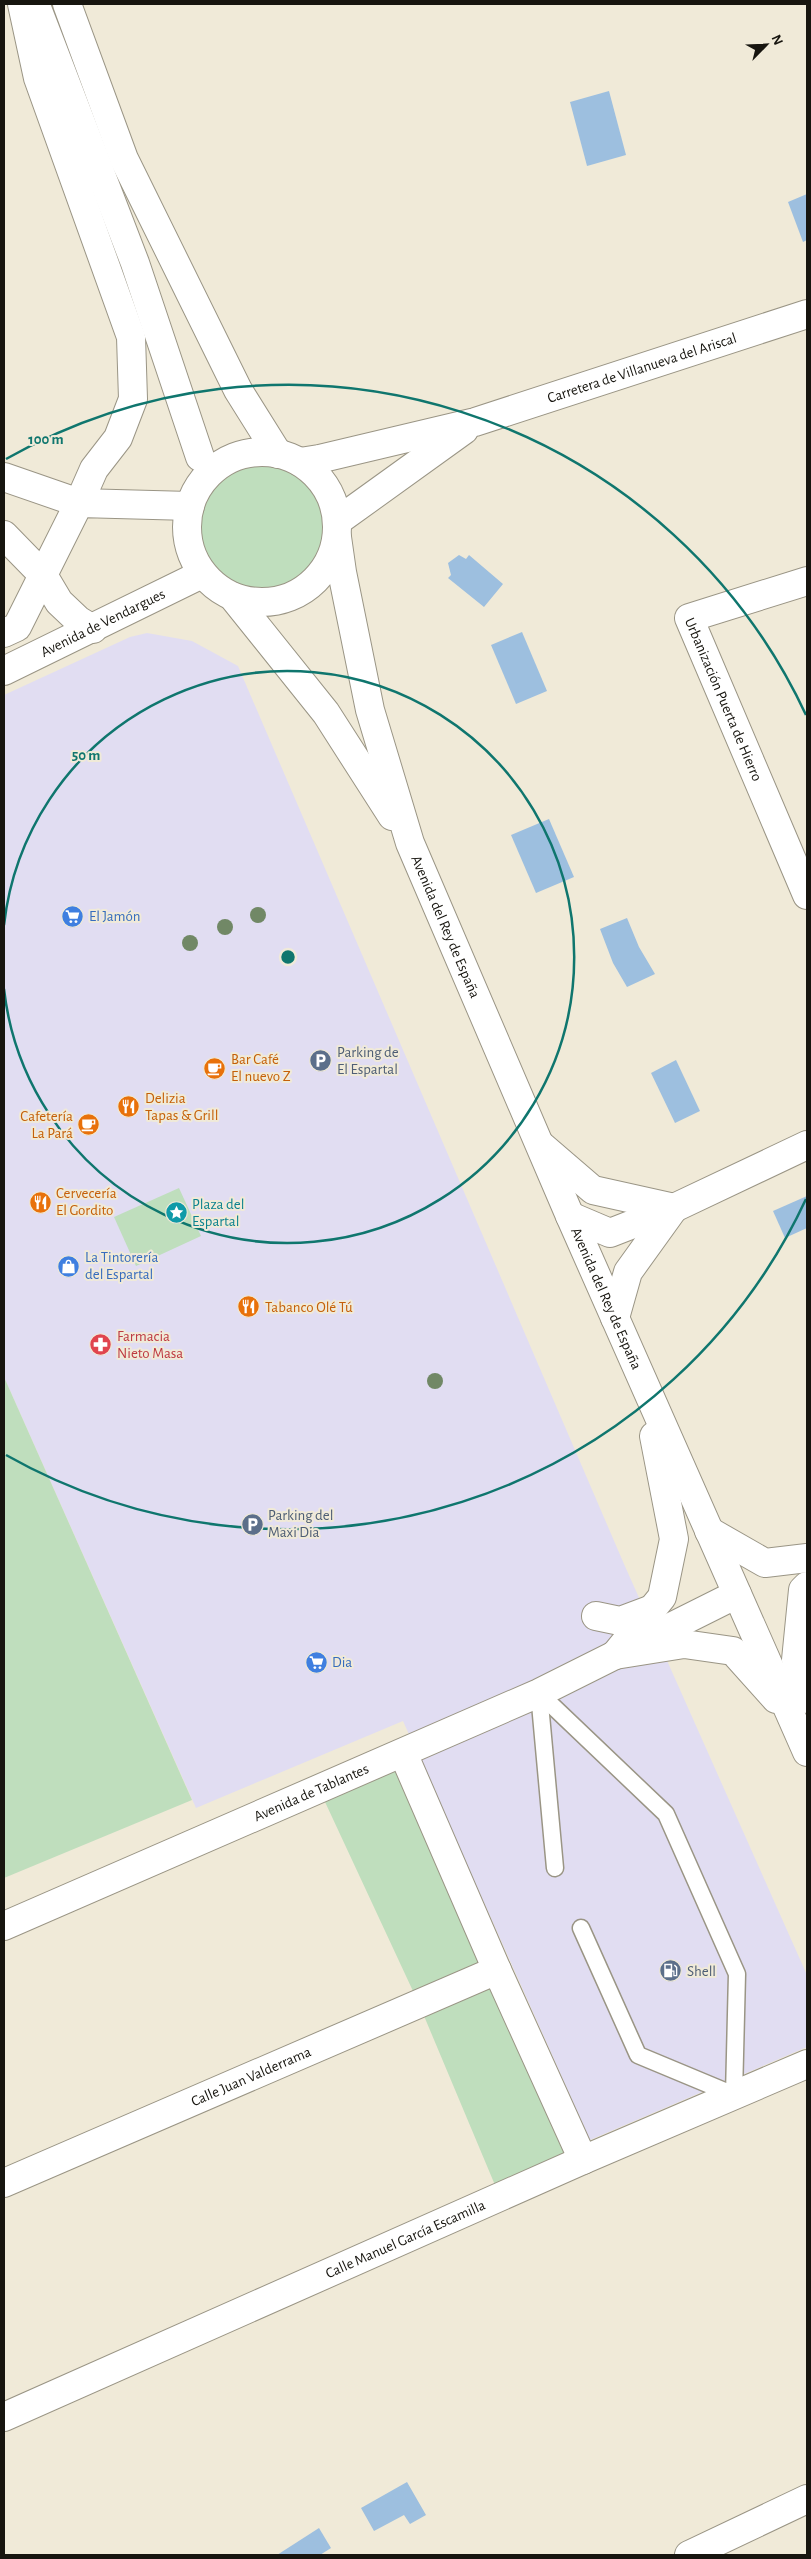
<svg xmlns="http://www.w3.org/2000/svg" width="811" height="2559" font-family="'Alegreya Sans',sans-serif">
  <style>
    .commercial { fill: #e1ddf2 }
    .green { fill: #bfdebd }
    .water { fill: #9dbfdf }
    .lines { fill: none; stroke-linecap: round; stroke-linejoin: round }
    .service-casing { stroke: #9a9585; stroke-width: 19 }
    .minor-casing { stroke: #9a9585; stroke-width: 30 }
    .tertiary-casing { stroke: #9a9585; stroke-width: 30 }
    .secondary-casing { stroke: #9a9585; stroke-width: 30 }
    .service { stroke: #fff; stroke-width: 16 }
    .minor { stroke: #fff; stroke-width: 28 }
    .tertiary { stroke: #fff; stroke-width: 28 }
    .secondary { stroke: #fff; stroke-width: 28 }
    .tree { fill: #718866 }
    .ring { fill: none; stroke: #0f766e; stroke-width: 2.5 }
    .labels { text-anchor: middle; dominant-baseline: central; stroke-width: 4; stroke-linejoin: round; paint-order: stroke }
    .street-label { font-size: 15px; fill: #17150f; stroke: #f0ead8 }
    .shop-label { font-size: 15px; fill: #366cbe; stroke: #f0ead8; text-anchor: start }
    .service-label { font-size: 15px; fill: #4e5e75; stroke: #f0ead8; text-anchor: start }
    .food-label { font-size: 15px; fill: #c56008; stroke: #f0ead8; text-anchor: start }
    .culture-label { font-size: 15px; fill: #0d838f; stroke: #f0ead8; text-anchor: start }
    .health-label { font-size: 15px; fill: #be3a42; stroke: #f0ead8; text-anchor: start }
    .centre { fill: #0f766e; stroke: #f0ead8; stroke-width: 2.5 }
    .ring-label { font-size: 15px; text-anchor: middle; font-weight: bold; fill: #0f766e; stroke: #f0ead8; stroke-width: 4; stroke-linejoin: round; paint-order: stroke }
  </style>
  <rect width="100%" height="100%" fill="#f0ead8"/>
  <path class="commercial" d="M147 633 192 641 238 666 624 1564 807 1975V2047L590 2140 403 1721 196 1808 4 1377V695L130 637Z"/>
  <g class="green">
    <circle cx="263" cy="527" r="64"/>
    <path d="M179 1188 201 1236 136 1266 114 1217Z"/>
    <path d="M4 1377 192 1800 4 1878Z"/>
    <path d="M403 1753 583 2160 500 2197 419 2004 319 1789Z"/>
  </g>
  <g class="water">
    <path d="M609 91 626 155 587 166 570 102Z"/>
    <path d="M807 194V240L803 242 788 202Z"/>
    <path d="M459 555 466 559 469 555 503 584 484 607 448 578 451 575 448 563Z"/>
    <path d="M522 632 547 691 516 704 491 645Z"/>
    <path d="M549 819 574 877 536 893 511 835Z"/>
    <path d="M627 918 639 947 655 974 627 987 613 963 600 929Z"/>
    <path d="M676 1060 700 1111 675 1123 651 1073Z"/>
    <path d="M807 1196V1228L785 1238 773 1211Z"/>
    <path d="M407 2482 426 2515 410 2524 404 2515 374 2531 361 2508Z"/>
    <path d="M319 2528 331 2548 320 2555H277Z"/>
  </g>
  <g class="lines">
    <defs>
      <g id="service">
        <path d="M539 1693 666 1814 737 1974 734 2095 638 2055 581 1928"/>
        <path d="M539 1693 555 1868"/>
      </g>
      <g id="minor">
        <path d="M4 477 79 503"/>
        <path d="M4 535 43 575 59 602 78 620 93 629"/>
        <path id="s1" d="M807 581 689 618 807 895"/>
        <path d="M674 1208 807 1145"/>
        <path d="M403 1753 497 1970 583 2160"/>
        <path id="s2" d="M4 1926 539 1693 737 1594"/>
        <path id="s3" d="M4 2183 497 1970"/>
        <path id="s4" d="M4 2417 583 2160 807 2064"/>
        <path d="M689 2555 807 2499"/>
      </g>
      <g id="tertiary">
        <path d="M4 633 17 627 79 503 190 506"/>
        <path id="s5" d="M4 671 202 574"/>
      </g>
      <g id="secondary">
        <path d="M22 4 38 78 131 337 133 399 118 438 94 469 79 503"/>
        <path d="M67 4 124 159 238 390 278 454"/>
        <path d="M37 8 135 263 200 457"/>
        <circle cx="262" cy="527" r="75"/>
        <path id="s6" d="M300 462 319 459 475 422 807 314"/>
        <path d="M339 520 464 430"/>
        <path id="s7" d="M337 537 342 572 370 710 410 843 570 1216 807 1752"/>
        <path d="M233 597 326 713 392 816"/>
        <path d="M543 1147 593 1190 674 1208"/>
        <path d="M570 1216 610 1233 674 1208"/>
        <path d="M615 1318 628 1272 674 1208"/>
        <path d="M709 1531 765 1563 807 1558"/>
        <path d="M807 1586 803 1590 796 1660 807 1699"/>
        <path d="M596 1616 620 1621 652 1609"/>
        <path d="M615 1655 662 1597 674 1539 654 1436"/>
        <path d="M615 1655 684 1644 733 1651 776 1699"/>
      </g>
    </defs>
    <use href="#service" class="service-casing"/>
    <use href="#minor" class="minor-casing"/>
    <use href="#tertiary" class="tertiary-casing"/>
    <use href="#secondary" class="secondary-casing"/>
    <use href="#service" class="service"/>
    <use href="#minor" class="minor"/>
    <use href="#tertiary" class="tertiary"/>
    <use href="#secondary" class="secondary"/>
  </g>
  <g class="tree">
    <circle cx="258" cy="915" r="8"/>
    <circle cx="225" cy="927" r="8"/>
    <circle cx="190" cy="943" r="8"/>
    <circle cx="435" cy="1381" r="8"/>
  </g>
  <g class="ring">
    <path d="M4 925A286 286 0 1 1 4 989"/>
    <path d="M806 1199A572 572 0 0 1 6 1455M6 459A572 572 0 0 1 806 715"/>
  </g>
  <defs>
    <symbol id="supermarket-disc" viewBox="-11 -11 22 22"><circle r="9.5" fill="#3f7fe0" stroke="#f0ead8"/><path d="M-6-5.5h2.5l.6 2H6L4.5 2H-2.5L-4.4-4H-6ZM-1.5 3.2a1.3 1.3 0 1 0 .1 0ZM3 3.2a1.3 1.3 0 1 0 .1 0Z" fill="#fff"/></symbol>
    <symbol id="parking-disc" viewBox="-11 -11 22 22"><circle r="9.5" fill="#5c6f8a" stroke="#f0ead8"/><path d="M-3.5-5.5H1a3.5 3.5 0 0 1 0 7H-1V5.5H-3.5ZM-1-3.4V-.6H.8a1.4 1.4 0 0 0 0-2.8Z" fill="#fff"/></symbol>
    <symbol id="cafe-disc" viewBox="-11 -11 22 22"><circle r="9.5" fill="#e8710a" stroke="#f0ead8"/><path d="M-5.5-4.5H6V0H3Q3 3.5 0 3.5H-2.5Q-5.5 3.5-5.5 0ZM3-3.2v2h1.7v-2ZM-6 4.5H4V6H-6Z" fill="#fff"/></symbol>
    <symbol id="restaurant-disc" viewBox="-11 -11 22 22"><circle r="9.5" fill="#e8710a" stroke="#f0ead8"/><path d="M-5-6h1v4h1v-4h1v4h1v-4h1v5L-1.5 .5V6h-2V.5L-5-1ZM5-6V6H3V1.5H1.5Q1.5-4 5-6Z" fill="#fff"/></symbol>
    <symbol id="sight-disc" viewBox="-11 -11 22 22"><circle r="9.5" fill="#0f9aa8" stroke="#f0ead8"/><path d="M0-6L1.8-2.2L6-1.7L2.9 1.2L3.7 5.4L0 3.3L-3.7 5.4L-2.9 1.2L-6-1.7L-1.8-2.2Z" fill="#fff"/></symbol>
    <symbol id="shop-disc" viewBox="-11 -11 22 22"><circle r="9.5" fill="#3f7fe0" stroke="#f0ead8"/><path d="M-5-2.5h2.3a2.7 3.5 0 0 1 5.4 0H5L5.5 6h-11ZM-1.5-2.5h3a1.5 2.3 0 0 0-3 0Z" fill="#fff"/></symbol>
    <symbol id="pharmacy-disc" viewBox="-11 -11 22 22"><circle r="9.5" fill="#e0444e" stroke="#f0ead8"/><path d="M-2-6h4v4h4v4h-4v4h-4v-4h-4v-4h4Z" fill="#fff"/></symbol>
    <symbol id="fuel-disc" viewBox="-11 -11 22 22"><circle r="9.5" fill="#5c6f8a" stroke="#f0ead8"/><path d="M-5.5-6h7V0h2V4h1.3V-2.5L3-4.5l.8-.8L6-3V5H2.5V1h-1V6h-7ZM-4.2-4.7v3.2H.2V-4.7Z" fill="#fff"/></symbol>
  </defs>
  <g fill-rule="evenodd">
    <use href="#supermarket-disc" x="60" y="904" width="25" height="25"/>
    <use href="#parking-disc" x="308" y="1048" width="25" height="25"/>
    <use href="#cafe-disc" x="202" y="1056" width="25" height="25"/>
    <use href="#restaurant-disc" x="116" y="1094" width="25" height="25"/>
    <use href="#cafe-disc" x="76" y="1112" width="25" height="25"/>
    <use href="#restaurant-disc" x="28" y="1190" width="25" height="25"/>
    <use href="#sight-disc" x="164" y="1200" width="25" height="25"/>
    <use href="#shop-disc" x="56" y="1254" width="25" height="25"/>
    <use href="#restaurant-disc" x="236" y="1294" width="25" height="25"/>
    <use href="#pharmacy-disc" x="88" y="1332" width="25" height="25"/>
    <use href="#parking-disc" x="240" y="1512" width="25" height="25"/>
    <use href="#supermarket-disc" x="304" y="1650" width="25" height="25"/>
    <use href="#fuel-disc" x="658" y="1958" width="25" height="25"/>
  </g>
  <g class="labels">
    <g class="street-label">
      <text stroke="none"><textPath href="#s6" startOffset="355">Carretera de Villanueva del Ariscal</textPath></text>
      <text stroke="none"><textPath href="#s5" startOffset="110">Avenida de Vendargues</textPath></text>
      <text stroke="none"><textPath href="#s1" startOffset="212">Urbanización Puerta de Hierro</textPath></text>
      <text stroke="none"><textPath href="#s7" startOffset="406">Avenida del Rey de España</textPath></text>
      <text stroke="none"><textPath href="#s7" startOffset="811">Avenida del Rey de España</textPath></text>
      <text stroke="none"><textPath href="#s2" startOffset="335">Avenida de Tablantes</textPath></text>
      <text stroke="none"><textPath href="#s3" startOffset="269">Calle Juan Valderrama</textPath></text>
      <text stroke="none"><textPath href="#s4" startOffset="439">Calle Manuel García Escamilla</textPath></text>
    </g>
    <g class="shop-label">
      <text x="89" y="916">El Jamón</text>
      <text x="85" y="1257">La Tintorería<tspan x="85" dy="17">del Espartal</tspan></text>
      <text x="332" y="1662">Dia</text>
    </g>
    <g class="service-label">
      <text x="337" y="1052">Parking de<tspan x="337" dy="17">El Espartal</tspan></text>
      <text x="268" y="1515">Parking del<tspan x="268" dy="17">Maxi Dia</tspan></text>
      <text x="687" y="1971">Shell</text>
    </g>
    <g class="food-label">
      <text x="231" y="1059">Bar Café<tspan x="231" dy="17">El nuevo Z</tspan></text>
      <text x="145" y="1098">Delizia<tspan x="145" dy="17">Tapas &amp; Grill</tspan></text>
      <text x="73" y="1116" text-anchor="end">Cafetería<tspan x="73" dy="17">La Pará</tspan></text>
      <text x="56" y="1193">Cervecería<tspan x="56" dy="17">El Gordito</tspan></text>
      <text x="265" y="1307">Tabanco Olé Tú</text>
    </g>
    <g class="culture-label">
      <text x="192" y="1204">Plaza del<tspan x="192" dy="17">Espartal</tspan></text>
    </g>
    <g class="health-label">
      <text x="117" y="1336">Farmacia<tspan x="117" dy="17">Nieto Masa</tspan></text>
    </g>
  </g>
  <circle cx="288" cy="957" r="8" class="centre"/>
  <g class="ring-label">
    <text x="46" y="444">100 m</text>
    <text x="86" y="760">50 m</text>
  </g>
  <rect width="811" height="2559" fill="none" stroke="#17150f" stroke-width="10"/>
  <g transform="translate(766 45) rotate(66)" stroke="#f0ead8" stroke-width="4" paint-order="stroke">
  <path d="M0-4L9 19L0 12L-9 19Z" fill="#17150f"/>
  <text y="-8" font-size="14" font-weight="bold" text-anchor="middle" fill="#17150f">N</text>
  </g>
</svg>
